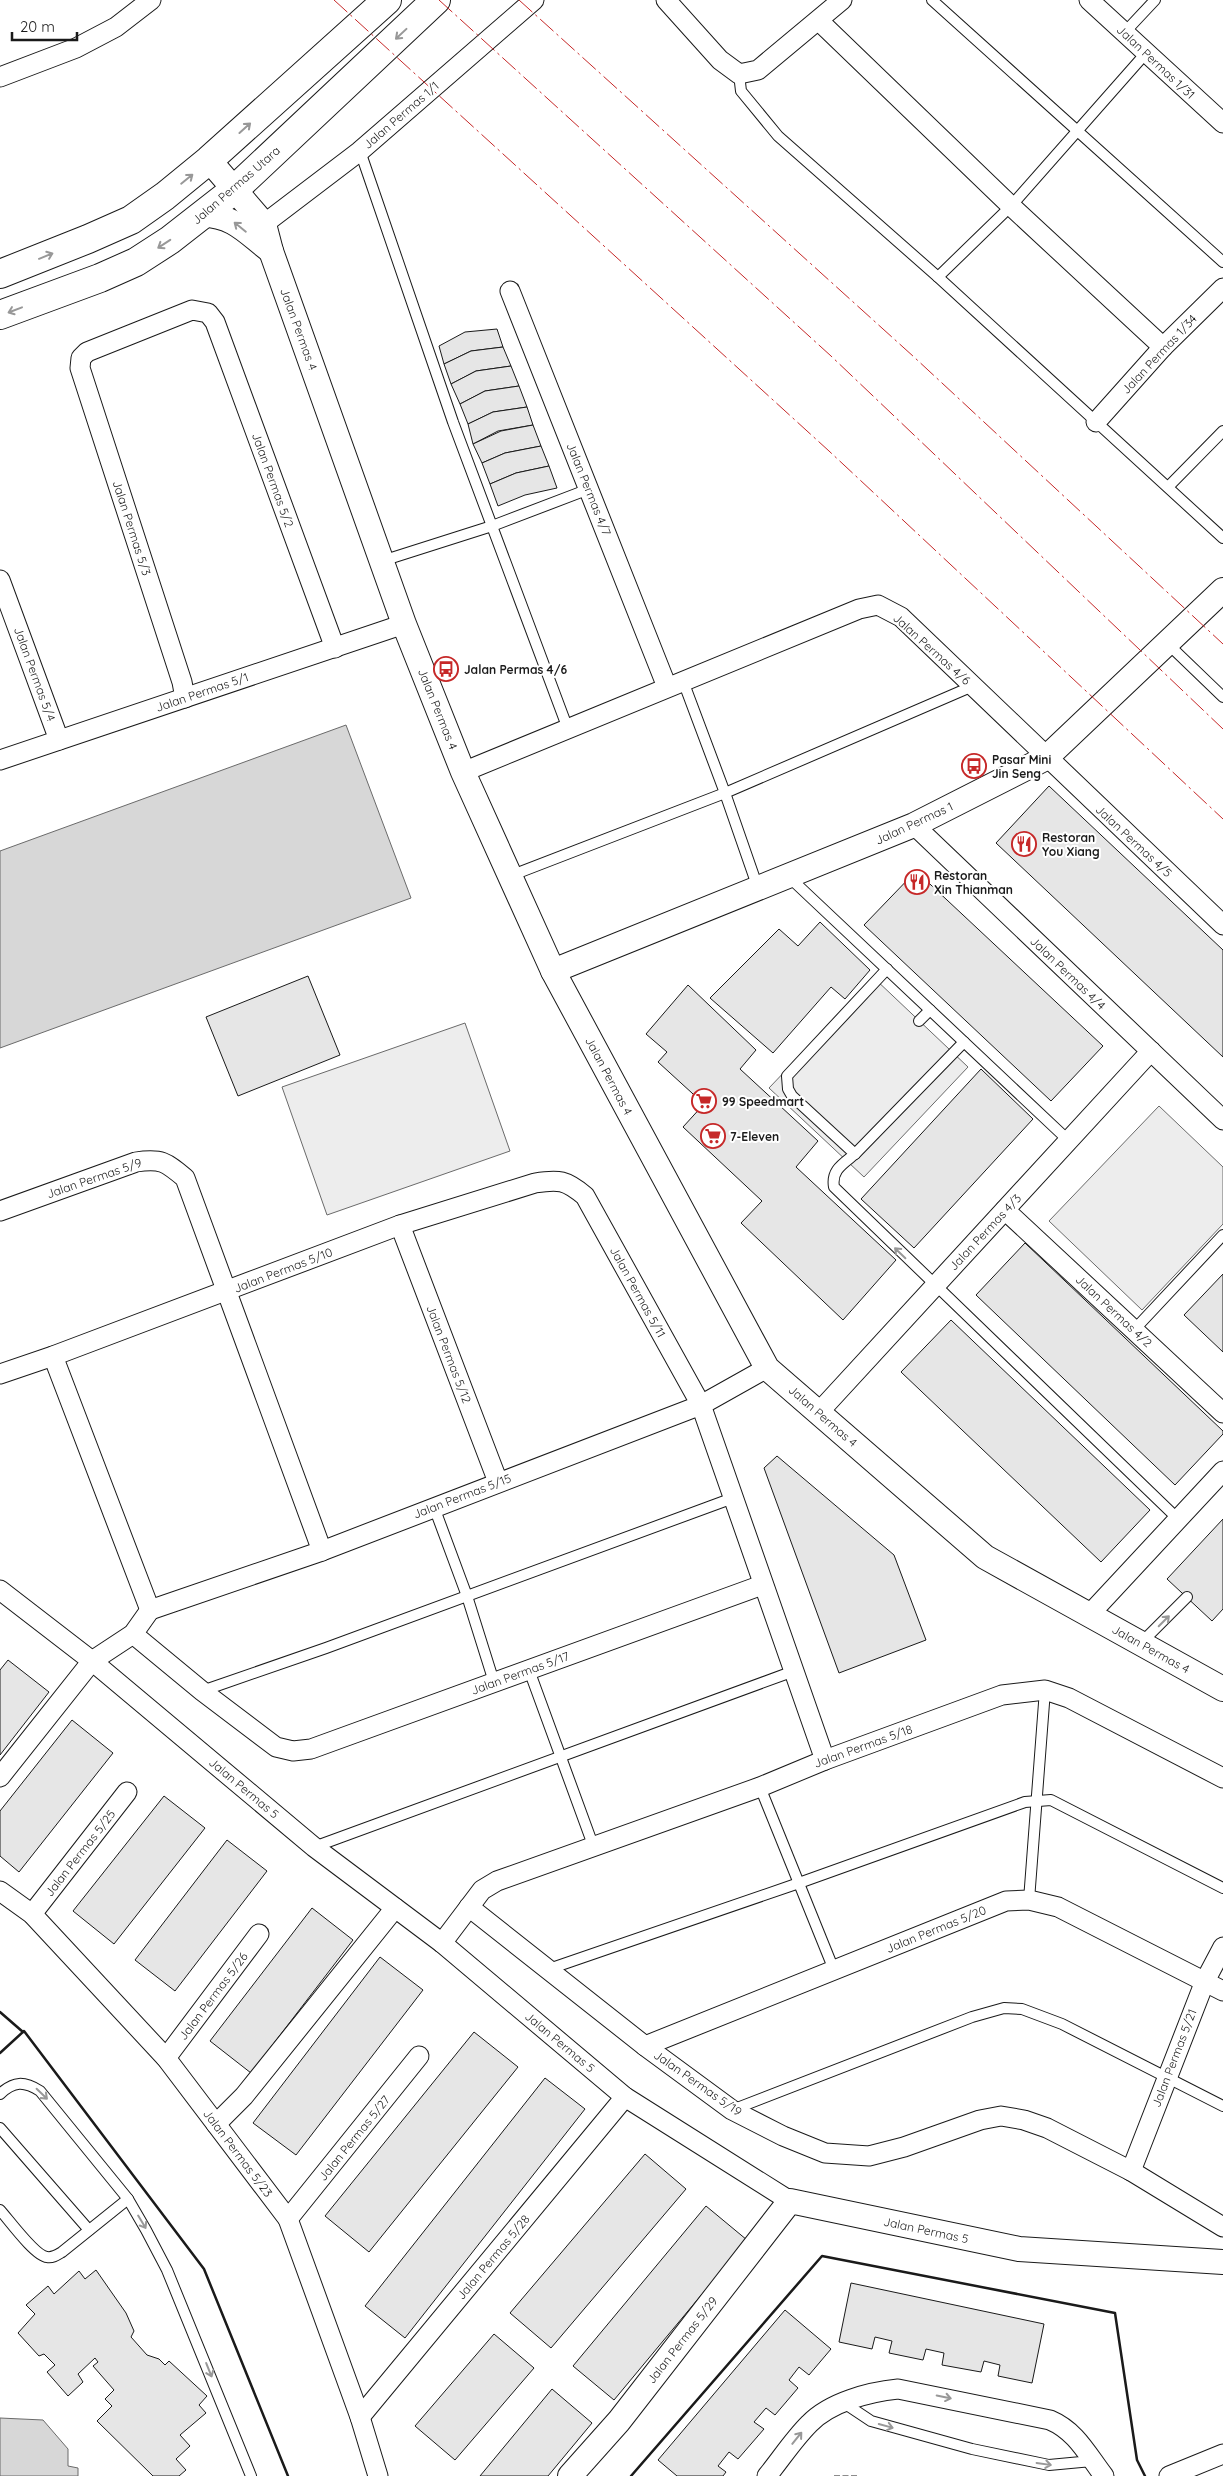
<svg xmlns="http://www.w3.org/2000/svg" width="1223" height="2476" font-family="Quicksand,sans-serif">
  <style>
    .built { fill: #ededed; stroke: #6a6a6a }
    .water { fill: #d7d7d7; stroke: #6a6a6a }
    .building { fill: #e6e6e6; stroke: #1a1a1a }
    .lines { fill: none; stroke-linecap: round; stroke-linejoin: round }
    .service-casing { stroke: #1a1a1a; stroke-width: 12 }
    .minor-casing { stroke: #1a1a1a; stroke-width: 21 }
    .tertiary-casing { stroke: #1a1a1a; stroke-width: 26 }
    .primary-casing { stroke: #1a1a1a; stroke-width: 30 }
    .service { stroke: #fff; stroke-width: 10 }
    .minor { stroke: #fff; stroke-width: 19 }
    .tertiary { stroke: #fff; stroke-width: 24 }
    .primary { stroke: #fff; stroke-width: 28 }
    .fence { stroke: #1a1a1a; stroke-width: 1; stroke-dasharray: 6 2.5; stroke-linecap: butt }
    .wall { stroke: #1a1a1a; stroke-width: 2.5 }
    .power { stroke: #c62828; stroke-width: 1; stroke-dasharray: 18 4 2.5 4; stroke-linecap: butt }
    .oneway { stroke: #989898 }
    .labels { text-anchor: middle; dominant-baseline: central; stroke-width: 4; stroke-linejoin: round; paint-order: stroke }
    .street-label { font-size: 12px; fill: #1a1a1a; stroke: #fff }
    .poi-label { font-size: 12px; font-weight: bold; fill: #1a1a1a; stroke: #fff; text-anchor: start }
  </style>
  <rect width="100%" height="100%" fill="#fff"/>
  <g class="built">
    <path d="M874 978 968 1067 864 1177 769 1088Z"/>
    <path d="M465 1023 510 1151 327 1215 282 1087Z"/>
    <path d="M1159 1106 1223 1167V1224L1142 1310 1049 1221Z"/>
  </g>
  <g class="water">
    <path d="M346 725 411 898 0 1048V851Z"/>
    <path d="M0 2418 43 2420 68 2449V2466L78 2468V2476H0Z"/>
  </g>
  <g class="building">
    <path d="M497 329 503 347 471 351 444 364 439 346 465 332Z"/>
    <path d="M503 347 511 366 476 371 451 384 444 364 471 351Z"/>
    <path d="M511 366 519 386 485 391 460 404 451 384 476 371Z"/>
    <path d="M519 386 527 407 493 412 468 424 460 404 485 391Z"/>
    <path d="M527 407 533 425 498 431 473 444 468 424 493 412Z"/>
    <path d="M533 425 541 446 505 453 482 463 473 444 501 431Z"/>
    <path d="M541 446 549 466 516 473 490 484 482 463 505 453Z"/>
    <path d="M549 466 557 488 525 495 498 506 490 484 516 473Z"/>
    <path d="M1049 786 1223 950V1057L996 843Z"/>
    <path d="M916 871 1103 1046 1051 1101 864 925Z"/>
    <path d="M820 922 870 970 845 999 831 987 773 1053 710 998 779 929 798 946Z"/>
    <path d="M308 976 340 1055 238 1096 206 1017Z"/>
    <path d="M688 985 756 1050 740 1069 818 1141 796 1167 896 1260 843 1320 741 1223 762 1201 683 1127 704 1104 658 1062 667 1052 646 1034Z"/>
    <path d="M981 1069 1033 1119 914 1248 861 1199Z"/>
    <path d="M1025 1243 1223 1431V1434L1175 1485 976 1295Z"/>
    <path d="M1223 1274V1352L1184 1315Z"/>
    <path d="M951 1320 1150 1510 1101 1562 901 1372Z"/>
    <path d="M777 1456 894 1555 926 1640 839 1673 764 1468Z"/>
    <path d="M1223 1519V1609L1212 1621 1167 1579Z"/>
    <path d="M8 1660 49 1692 0 1755V1670Z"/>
    <path d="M72 1720 113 1753 19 1872 0 1856V1811Z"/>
    <path d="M164 1796 205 1828 114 1944 73 1911Z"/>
    <path d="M227 1840 267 1871 175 1991 135 1960Z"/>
    <path d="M312 1908 353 1940 251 2073 210 2041Z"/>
    <path d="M380 1957 423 1990 296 2155 253 2123Z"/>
    <path d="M474 2032 518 2067 369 2252 325 2216Z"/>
    <path d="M545 2078 585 2109 405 2338 365 2306Z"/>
    <path d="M645 2154 686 2189 551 2348 510 2313Z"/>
    <path d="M706 2206 747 2240 614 2400 573 2366Z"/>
    <path d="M96 2270 126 2313 134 2331 131 2337 147 2355 159 2359 165 2365 169 2361 207 2396 199 2405 206 2413 180 2435 190 2446 176 2459 186 2470 179 2476H153L97 2421 112 2406 105 2399 114 2390 93 2366 98 2362 95 2358 78 2374 83 2382 68 2396 47 2372 55 2365 44 2354 39 2356 18 2333 35 2314 26 2305 48 2286 54 2294 79 2271 85 2279Z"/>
    <path d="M851 2283 1044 2324 1032 2383 998 2376 1000 2365 984 2361 981 2372 942 2365 944 2353 926 2349 923 2360 889 2353 892 2341 875 2337 872 2349 839 2342Z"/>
    <path d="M785 2310 831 2349 809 2375 799 2367 789 2380 798 2388 775 2415 766 2408 754 2422 764 2429 738 2459 729 2452 718 2466 726 2472 723 2476H677L658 2460Z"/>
    <path d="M494 2334 534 2368 455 2460 415 2426Z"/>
    <path d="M552 2389 592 2423 548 2476H480Z"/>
  </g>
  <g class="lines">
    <defs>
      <g id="service">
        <path d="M932 0 1223 262"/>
        <path d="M1125 32 1155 0"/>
        <path d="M739 74 741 91 778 136 938 277 1223 538"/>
        <path d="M360 151 453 422 568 729"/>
        <path d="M938 277 1011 206 1146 53"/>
        <path d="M1168 487 1223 431"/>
        <path d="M382 561 492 526 589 489"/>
        <path d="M1168 644 1223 697"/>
        <path d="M683 681 725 793 758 888"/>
        <path d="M510 876 725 793 973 686"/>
        <path d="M789 877 1069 1141"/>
        <path d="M919 1021 930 1010"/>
        <path d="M964 1042 855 1154C843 1164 831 1170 834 1187L1178 1519"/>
        <path d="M855 1154 792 1096 788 1089 787 1076 887 969"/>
        <path d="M1134 1330 1223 1235"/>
        <path d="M434 1507 467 1596 494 1682"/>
        <path d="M1141 1643 1187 1597"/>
        <path d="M529 1670 593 1845"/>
        <path d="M202 1691 326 1648 733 1498"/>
        <path d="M760 1787 834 1970"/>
        <path d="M314 1847 794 1671"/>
        <path d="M1029 1900 1045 1690"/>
        <path d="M549 1969 799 1883 1025 1802 1051 1800 1223 1888"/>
        <path d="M0 2094C14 2081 24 2081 40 2091L128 2199 146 2230 167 2270 251 2476"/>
        <path d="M732 2110 972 2017 1004 2008 1022 2009 1062 2024 1223 2106"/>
        <path d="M0 2128 89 2230"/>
        <path d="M0 2210C9 2220 35 2256 47 2257 53 2258 57 2255 62 2252L128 2199"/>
        <path d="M844 2403 871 2421 972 2449 1049 2465 1092 2461"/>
      </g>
      <g id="minor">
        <path d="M666 0 720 60 739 74 758 70 842 0"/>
        <path d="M1089 0 1223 123"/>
        <path d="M819 21 1011 206 1163 347"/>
        <path d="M0 77 76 48 116 27 151 0"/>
        <path d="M264 224 360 151 534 0"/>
        <path d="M510 291 667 687"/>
        <path d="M1096 422 1163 347 1223 288"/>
        <path d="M0 580 59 740"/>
        <path d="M185 698 182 682 80 368 81 358 87 352 192 310 208 313 215 322 335 648"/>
        <path d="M0 760 404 624"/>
        <path d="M463 772 859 609 878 605 901 617 1223 925"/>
        <path d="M914 825 1223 1120"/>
        <path d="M1005 1210 1223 1413"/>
        <path d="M0 1211 136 1162C161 1158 166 1162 185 1178L322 1551"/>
        <path d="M400 1225 498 1482"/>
        <path d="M53 1356 150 1610"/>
        <path d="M0 1374 53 1356 400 1225 535 1183C559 1179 566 1180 585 1196L701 1405 825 1760"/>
        <path d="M819 1412 1151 1051"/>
        <path d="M0 1590 92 1661 314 1847 442 1943 625 2097 790 2201"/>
        <path d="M150 1610 322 1551 701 1405 767 1368"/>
        <path d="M1089 1615 1223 1471"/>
        <path d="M133 1634 202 1691 276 1747 293 1751 311 1749 762 1585"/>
        <path d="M0 1777 92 1661 133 1634 150 1610"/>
        <path d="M0 1891 32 1914 166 2058 288 2219 360 2417 378 2476"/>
        <path d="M469 1907 645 2046 732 2110 783 2136 825 2153 869 2156 904 2147 980 2120 1001 2116 1024 2120 1047 2128 1131 2171 1223 2227"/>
        <path d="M32 1914 127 1792"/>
        <path d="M442 1943 482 1890 497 1881 760 1787 825 1760 1002 1695 1045 1690 1069 1698 1223 1778"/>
        <path d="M645 2046 1006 1901 1029 1900 1058 1907 1223 1991"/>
        <path d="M166 2058 259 1934"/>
        <path d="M216 2124 244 2096 395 1908"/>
        <path d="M1131 2171 1205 1981 1223 1947"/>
        <path d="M288 2219 419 2056"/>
        <path d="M360 2417 625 2097"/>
        <path d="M767 2476C781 2459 793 2440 809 2424 830 2402 869 2392 898 2389L1050 2420C1076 2431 1087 2454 1104 2476"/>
        <path d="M1169 2476 1223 2454"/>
      </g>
      <g id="tertiary">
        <path d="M209 160 264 224 271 251 404 624 463 772 553 971 767 1368 985 1557 1223 1689"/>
        <path d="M203 215C234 215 248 234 271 251"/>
        <path d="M553 971 914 825 1046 758 1223 590"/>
        <path d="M570 2476 619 2421 790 2201 1019 2249 1223 2262"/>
      </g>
      <g id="primary">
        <path d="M0 274 88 239 131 220 165 196 209 160 387 0"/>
        <path d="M0 315 100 278 136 262 170 240 234 190 436 0"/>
      </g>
    </defs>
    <use href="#service" class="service-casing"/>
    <use href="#minor" class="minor-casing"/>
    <use href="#tertiary" class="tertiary-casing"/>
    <use href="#primary" class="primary-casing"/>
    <use href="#service" class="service"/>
    <use href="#minor" class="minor"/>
    <use href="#tertiary" class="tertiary"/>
    <use href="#primary" class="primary"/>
    <path class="fence" d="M834 2476H858"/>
    <g class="wall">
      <path d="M0 2012 23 2032"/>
      <path d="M0 2053 24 2031 204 2269 288 2476"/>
      <path d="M631 2476 822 2256 1115 2313 1137 2460 1145 2476"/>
    </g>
    <g class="power">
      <path d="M334 0 829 451 1223 819"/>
      <path d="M439 0 831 356 1223 729"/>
      <path d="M519 0 914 357 1223 644"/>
    </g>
  </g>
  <defs><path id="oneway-shaft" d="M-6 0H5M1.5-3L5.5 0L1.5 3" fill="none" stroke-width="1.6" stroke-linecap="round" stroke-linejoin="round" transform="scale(1.25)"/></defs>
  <g class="oneway">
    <use href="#oneway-shaft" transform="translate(401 34) rotate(137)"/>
    <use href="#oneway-shaft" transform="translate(245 128) rotate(-42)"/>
    <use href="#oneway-shaft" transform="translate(187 179) rotate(-39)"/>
    <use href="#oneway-shaft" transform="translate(240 227) rotate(-141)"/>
    <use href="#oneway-shaft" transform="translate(164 244) rotate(147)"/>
    <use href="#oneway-shaft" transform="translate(46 256) rotate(-22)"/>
    <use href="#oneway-shaft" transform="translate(15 310) rotate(159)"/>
    <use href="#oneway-shaft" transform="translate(900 1253) rotate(-136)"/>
    <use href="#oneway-shaft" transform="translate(1164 1621) rotate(-45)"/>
    <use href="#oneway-shaft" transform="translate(42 2094) rotate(44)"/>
    <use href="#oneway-shaft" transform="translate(142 2222) rotate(59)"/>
    <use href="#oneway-shaft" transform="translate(209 2370) rotate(68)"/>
    <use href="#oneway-shaft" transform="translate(944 2397) rotate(12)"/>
    <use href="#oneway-shaft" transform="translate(886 2426) rotate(15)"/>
    <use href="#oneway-shaft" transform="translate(797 2438) rotate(-51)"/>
    <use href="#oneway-shaft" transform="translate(1044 2464) rotate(8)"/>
  </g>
  <defs>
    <symbol id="bus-ring" viewBox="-11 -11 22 22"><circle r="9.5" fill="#fff" stroke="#c62828" stroke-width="1.5"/><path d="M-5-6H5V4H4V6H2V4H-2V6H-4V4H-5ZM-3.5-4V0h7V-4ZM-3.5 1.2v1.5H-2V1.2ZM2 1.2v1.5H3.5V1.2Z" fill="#c62828"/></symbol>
    <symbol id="restaurant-ring" viewBox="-11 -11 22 22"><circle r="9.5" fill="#fff" stroke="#c62828" stroke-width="1.5"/><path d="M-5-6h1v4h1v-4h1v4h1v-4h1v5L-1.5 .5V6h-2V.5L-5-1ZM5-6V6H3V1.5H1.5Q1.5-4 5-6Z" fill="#c62828"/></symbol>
    <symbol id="supermarket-ring" viewBox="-11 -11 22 22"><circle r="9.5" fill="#fff" stroke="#c62828" stroke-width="1.5"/><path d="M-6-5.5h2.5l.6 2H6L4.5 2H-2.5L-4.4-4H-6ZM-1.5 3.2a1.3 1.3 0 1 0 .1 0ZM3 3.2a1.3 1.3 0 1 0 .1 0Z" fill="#c62828"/></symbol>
  </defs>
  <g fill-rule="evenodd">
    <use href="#bus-ring" x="432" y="655" width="28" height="28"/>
    <use href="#bus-ring" x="960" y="752" width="28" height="28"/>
    <use href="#restaurant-ring" x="1010" y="830" width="28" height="28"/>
    <use href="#restaurant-ring" x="903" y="868" width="28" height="28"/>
    <use href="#supermarket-ring" x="690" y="1087" width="28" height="28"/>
    <use href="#supermarket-ring" x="699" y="1122" width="28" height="28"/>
  </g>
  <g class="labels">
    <g class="street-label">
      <text transform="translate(1156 62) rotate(43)">Jalan Permas 1/31</text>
      <text transform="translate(401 115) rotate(-41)">Jalan Permas 1/1</text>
      <text transform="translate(236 185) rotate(-41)">Jalan Permas Utara</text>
      <text transform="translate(299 329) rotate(70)">Jalan Permas 4</text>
      <text transform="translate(1159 354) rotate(-47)">Jalan Permas 1/34</text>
      <text transform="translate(273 480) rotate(70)">Jalan Permas 5/2</text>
      <text transform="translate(589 489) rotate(68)">Jalan Permas 4/7</text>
      <text transform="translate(132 528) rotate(72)">Jalan Permas 5/3</text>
      <text transform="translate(932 649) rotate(42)">Jalan Permas 4/6</text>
      <text transform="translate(35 674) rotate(70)">Jalan Permas 5/4</text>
      <text transform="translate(202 692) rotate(-19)">Jalan Permas 5/1</text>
      <text transform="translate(438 709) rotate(68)">Jalan Permas 4</text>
      <text transform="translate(914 823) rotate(-25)">Jalan Permas 1</text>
      <text transform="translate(1134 841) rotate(43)">Jalan Permas 4/5</text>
      <text transform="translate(1068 973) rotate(44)">Jalan Permas 4/4</text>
      <text transform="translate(609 1076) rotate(62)">Jalan Permas 4</text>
      <text transform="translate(94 1178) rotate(-19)">Jalan Permas 5/9</text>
      <text transform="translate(985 1232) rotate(-47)">Jalan Permas 4/3</text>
      <text transform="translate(283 1270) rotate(-21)">Jalan Permas 5/10</text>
      <text transform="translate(638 1292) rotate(61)">Jalan Permas 5/11</text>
      <text transform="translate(1114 1311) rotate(43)">Jalan Permas 4/2</text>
      <text transform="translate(449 1354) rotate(69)">Jalan Permas 5/12</text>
      <text transform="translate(823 1416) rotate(41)">Jalan Permas 4</text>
      <text transform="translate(462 1496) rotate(-21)">Jalan Permas 5/15</text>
      <text transform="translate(1151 1649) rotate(29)">Jalan Permas 4</text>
      <text transform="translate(520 1673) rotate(-20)">Jalan Permas 5/17</text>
      <text transform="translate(863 1746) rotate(-20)">Jalan Permas 5/18</text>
      <text transform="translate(244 1788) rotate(40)">Jalan Permas 5</text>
      <text transform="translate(80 1853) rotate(-52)">Jalan Permas 5/25</text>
      <text transform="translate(936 1929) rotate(-22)">Jalan Permas 5/20</text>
      <text transform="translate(213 1996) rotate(-53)">Jalan Permas 5/26</text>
      <text transform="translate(560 2042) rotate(40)">Jalan Permas 5</text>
      <text transform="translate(1174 2058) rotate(-69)">Jalan Permas 5/21</text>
      <text transform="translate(698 2083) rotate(35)">Jalan Permas 5/19</text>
      <text transform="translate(354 2138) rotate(-51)">Jalan Permas 5/27</text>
      <text transform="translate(238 2153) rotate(53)">Jalan Permas 5/23</text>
      <text transform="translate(926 2230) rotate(12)">Jalan Permas 5</text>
      <text transform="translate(493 2257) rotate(-50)">Jalan Permas 5/28</text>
      <text transform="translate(682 2340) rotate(-52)">Jalan Permas 5/29</text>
    </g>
    <g class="poi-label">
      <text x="464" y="669">Jalan Permas 4/6</text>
      <text x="992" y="759">Pasar Mini<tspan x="992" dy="14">Jin Seng</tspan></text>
      <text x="1042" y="837">Restoran<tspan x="1042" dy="14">You Xiang</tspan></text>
      <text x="934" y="875">Restoran<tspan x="934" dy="14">Xin Thianman</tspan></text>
      <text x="722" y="1101">99 Speedmart</text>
      <text x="730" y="1136">7-Eleven</text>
    </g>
  </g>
  <path d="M12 32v8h65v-8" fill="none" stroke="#1a1a1a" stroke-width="2.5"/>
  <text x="20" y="32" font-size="15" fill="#1a1a1a" stroke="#ffffff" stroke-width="4" paint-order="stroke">20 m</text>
</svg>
